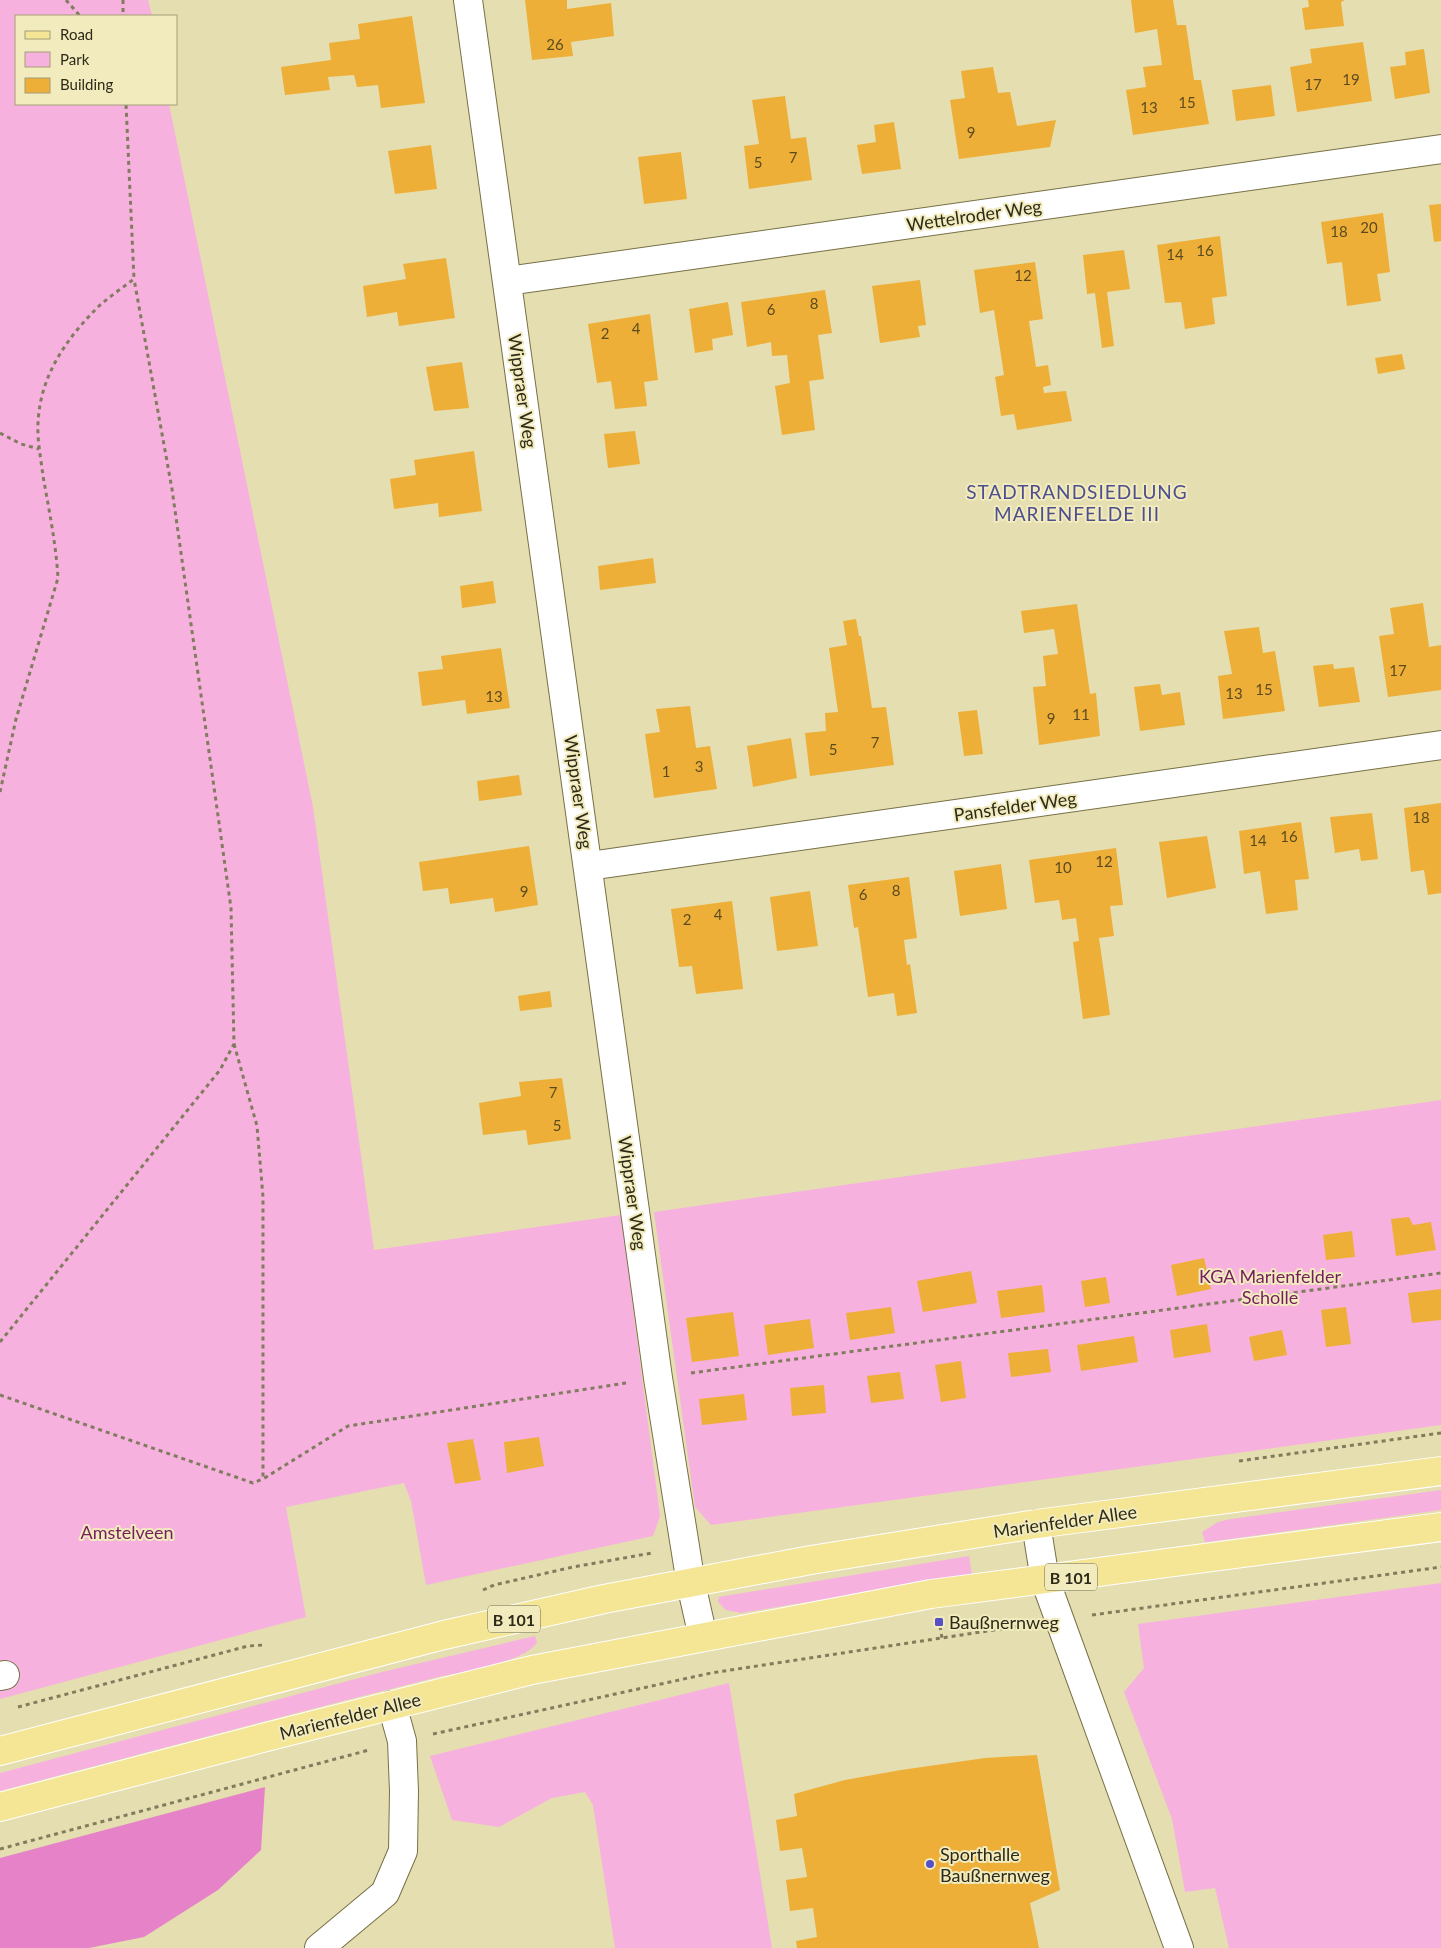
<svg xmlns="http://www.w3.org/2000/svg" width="1441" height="1948" font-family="Lato,sans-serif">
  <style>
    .green { fill: #f7b1df }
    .forest { fill: #e683c8 }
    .building { fill: #edaf37 }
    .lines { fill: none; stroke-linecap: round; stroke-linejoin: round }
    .minor-casing { stroke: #777046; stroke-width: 30 }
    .major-casing { stroke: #fff; stroke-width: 30 }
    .path { stroke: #817c5e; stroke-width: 3; stroke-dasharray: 4 4; stroke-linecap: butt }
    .minor { stroke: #fff; stroke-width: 28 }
    .major { stroke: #f4e695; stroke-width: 28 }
    .poi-dot { fill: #5550c7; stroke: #f2ebbd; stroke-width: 2 }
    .labels { text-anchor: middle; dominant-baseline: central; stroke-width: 4; stroke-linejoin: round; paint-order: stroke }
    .number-label { font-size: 15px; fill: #5d4b20 }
    .shield { fill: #f2ebbd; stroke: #68644a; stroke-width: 1 }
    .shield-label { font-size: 16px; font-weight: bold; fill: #2d2a19 }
    .street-label { font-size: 18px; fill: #2d2a19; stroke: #f2ebbd }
    .park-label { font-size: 18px; fill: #751e5f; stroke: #f2ebbd }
    .poi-label { font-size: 18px; fill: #2d2a19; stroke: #f2ebbd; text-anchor: start }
    .neighbourhood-label { font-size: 19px; letter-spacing: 1px; fill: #4d4f8e; stroke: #f2ebbd }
  </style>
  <rect width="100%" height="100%" fill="#e5deb0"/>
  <g class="green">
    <path d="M0 0H148L152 16H16V104H169L313 807 374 1250 621 1215 660 1516 653 1536 426 1585 411 1501 404 1483 286 1507 306 1617 0 1699Z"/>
    <path d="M1441 1100V1425L711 1525 695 1507 654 1212Z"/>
    <path d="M1441 1490V1510L1208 1542H1205L1202 1532 1218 1522 1231 1519Z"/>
    <path d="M969 1556 972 1575 741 1613 726 1610 718 1602 719 1597Z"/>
    <path d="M1441 1583V1948H1229L1215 1888 1185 1892 1172 1819 1124 1692 1144 1668 1138 1624Z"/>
    <path d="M535 1636 537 1643C520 1664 461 1672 434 1678 289 1714 145 1753 0 1791V1773L382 1672Z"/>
    <path d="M729 1683 772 1948H615L593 1805 585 1792 552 1798 499 1827 452 1820 430 1756Z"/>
  </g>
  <path class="forest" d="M265 1787 261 1850 218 1890 144 1937 89 1948H0V1858Z"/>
  <g class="building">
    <path d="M525 0H567V9L611 3 614 36 571 42 573 56 532 60Z"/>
    <path d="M1131 0H1173L1177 25H1186L1194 80H1201L1209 124 1133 135 1126 90 1146 87 1143 67 1162 65 1157 29 1135 33Z"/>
    <path d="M1308 0H1345L1341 2 1344 26 1305 30 1302 8 1309 7Z"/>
    <path d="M412 16 425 103 381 108 378 85 357 87 354 75 328 77 330 90 285 95 281 67 331 60 329 43 360 39 358 24Z"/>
    <path d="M1363 42 1372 101 1297 112 1290 67 1312 63 1310 49Z"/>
    <path d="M1424 49 1430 93 1395 99 1390 67 1406 65 1405 52Z"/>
    <path d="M993 67 998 93 1010 92 1017 126 1056 120 1050 147 959 159 950 100 965 98 961 71Z"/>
    <path d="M1271 85 1275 116 1236 121 1232 90Z"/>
    <path d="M785 96 791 139 806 137 812 180 749 189 744 146 759 144 752 100Z"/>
    <path d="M894 122 901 169 862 174 857 145 876 142 874 125Z"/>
    <path d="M431 145 437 189 395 194 388 151Z"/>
    <path d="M681 152 687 199 644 204 638 157Z"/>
    <path d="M1441 204V241L1434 242 1429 205Z"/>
    <path d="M1383 213 1390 272 1377 274 1381 301 1347 306 1342 262 1327 264 1321 222Z"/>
    <path d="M1220 236 1227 296 1212 298 1215 324 1185 329 1181 302 1165 303 1157 245Z"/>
    <path d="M1124 250 1130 289 1107 292 1114 346 1102 348 1095 293 1087 294 1083 255Z"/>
    <path d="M446 258 455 318 399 326 397 312 367 317 363 286 406 279 403 264Z"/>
    <path d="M1035 262 1043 319 1029 321 1036 367 1048 365 1051 385 1043 387 1044 393 1066 391 1072 421 1017 430 1014 414 1001 416 995 377 1004 375 994 310 980 313 974 270Z"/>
    <path d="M920 280 926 325 918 326 920 337 880 343 872 286Z"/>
    <path d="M825 290 832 333 818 335 824 379 809 381 815 430 782 435 775 386 790 383 787 355 772 356 771 342 747 347 741 302Z"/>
    <path d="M728 302 733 335 712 339 713 350 695 353 689 309Z"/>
    <path d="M650 314 658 380 644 382 647 406 615 409 611 381 597 383 588 324Z"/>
    <path d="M1402 354 1405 369 1378 374 1375 358Z"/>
    <path d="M462 362 469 408 434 411 426 367Z"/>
    <path d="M635 431 640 464 608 468 604 434Z"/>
    <path d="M474 451 482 511 439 517 438 503 394 509 390 479 416 475 414 460Z"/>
    <path d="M653 558 656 583 600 590 598 566Z"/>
    <path d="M493 581 496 603 462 608 460 586Z"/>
    <path d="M1423 603 1429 647 1441 645V690L1388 697 1379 636 1394 634 1390 608Z"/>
    <path d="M1077 604 1090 694 1096 693 1100 736 1039 745 1033 687 1046 686 1043 656 1058 654 1054 629 1024 633 1021 611Z"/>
    <path d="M856 619 859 636H861L872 708 886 707 894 765 810 776 805 733 826 731 825 713 838 712 829 648 847 645 843 621Z"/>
    <path d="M1259 627 1263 653 1275 651 1285 711 1223 719 1218 676 1232 674 1224 631Z"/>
    <path d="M501 648 510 708 467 714 465 700 422 706 418 672 443 669 441 656Z"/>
    <path d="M1333 664 1334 669 1354 667 1360 702 1319 707 1313 666Z"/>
    <path d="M1160 684 1162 695 1180 692 1185 725 1140 731 1134 687Z"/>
    <path d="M690 706 696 748 710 746 717 789 654 798 645 734 660 732 656 709Z"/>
    <path d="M977 710 983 754 964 756 958 712Z"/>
    <path d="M791 738 797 778 753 787 747 746Z"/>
    <path d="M519 775 522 795 479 801 477 781Z"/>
    <path d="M1441 803V893L1428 895 1424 870 1411 872 1404 808Z"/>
    <path d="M1372 813 1378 859 1361 861 1359 849 1335 853 1330 817Z"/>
    <path d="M1301 822 1309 879 1295 880 1298 910 1266 914 1260 871 1244 874 1239 831Z"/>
    <path d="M1207 836 1216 888 1167 898 1159 842Z"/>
    <path d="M529 846 538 905 495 912 493 898 450 904 448 888 423 891 419 862Z"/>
    <path d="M1116 848 1123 905 1110 906 1114 936 1099 938 1110 1015 1083 1019 1073 942 1079 941 1076 918 1062 920 1059 900 1035 903 1029 860Z"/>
    <path d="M1001 864 1007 909 960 916 954 871Z"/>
    <path d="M909 877 917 938 904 940 907 965 910 964 917 1013 897 1016 894 993 868 997 858 927 854 928 848 885Z"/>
    <path d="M810 891 818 946 777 951 770 897Z"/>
    <path d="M732 901 743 989 696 994 692 966 679 967 671 909Z"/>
    <path d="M550 991 552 1007 520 1011 518 996Z"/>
    <path d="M562 1078 571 1139 528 1145 526 1130 483 1135 479 1103 521 1096 519 1082Z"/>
    <path d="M1409 1217 1413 1225 1431 1222 1436 1250 1396 1256 1391 1219Z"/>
    <path d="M1352 1231 1355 1257 1326 1260 1323 1235Z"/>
    <path d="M1204 1258 1211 1289 1177 1296 1171 1265Z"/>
    <path d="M971 1271 977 1303 923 1312 917 1281Z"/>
    <path d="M1106 1277 1110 1303 1085 1307 1081 1281Z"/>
    <path d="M1042 1285 1045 1312 1001 1318 997 1291Z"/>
    <path d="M1441 1289V1320L1412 1323 1408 1293Z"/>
    <path d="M891 1307 895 1333 850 1340 846 1313Z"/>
    <path d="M1346 1307 1351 1344 1326 1347 1321 1310Z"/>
    <path d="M733 1312 739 1356 692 1362 686 1318Z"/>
    <path d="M810 1319 814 1348 768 1355 764 1325Z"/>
    <path d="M1207 1324 1211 1352 1174 1358 1170 1330Z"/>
    <path d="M1282 1330 1287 1355 1254 1361 1249 1337Z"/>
    <path d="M1134 1336 1138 1362 1081 1371 1077 1345Z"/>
    <path d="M1048 1349 1051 1372 1011 1377 1008 1353Z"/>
    <path d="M961 1361 966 1398 941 1402 935 1365Z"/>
    <path d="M900 1372 904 1399 871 1403 867 1376Z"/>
    <path d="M824 1385 826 1413 792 1416 790 1388Z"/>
    <path d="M744 1394 747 1420 702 1425 699 1399Z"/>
    <path d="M539 1437 544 1466 507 1473 504 1442Z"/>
    <path d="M473 1439 481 1480 455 1484 447 1443Z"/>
    <path d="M1037 1755 1060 1890 1030 1903 1039 1948H797L796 1941 817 1937 813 1908 790 1911 786 1880 807 1877 802 1848 780 1851 776 1820 797 1816 794 1794 845 1780 901 1770 985 1758Z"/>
  </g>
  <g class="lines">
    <defs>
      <g id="minor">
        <path d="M468 0 658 1378 691 1584 703 1637"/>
        <path d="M508 281 1441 149"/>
        <path d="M589 866 1441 745"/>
        <path d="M1036 1524 1045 1580 1179 1948"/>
        <path d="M0 1676 5 1675"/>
        <path d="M319 1948 385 1893 403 1851 404 1791 402 1741 392 1705"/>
      </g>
      <g id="major">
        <path d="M0 1751 444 1635 604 1599 811 1560 1036 1524 1441 1471"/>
        <path d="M0 1807 274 1735 532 1670 931 1594 1441 1527"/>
      </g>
    </defs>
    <use href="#minor" class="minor-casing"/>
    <use href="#major" class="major-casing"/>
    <g class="path">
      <path d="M66 0 80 16"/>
      <path d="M123 0V16"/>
      <path d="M0 433 21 444 39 449"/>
      <path d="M0 792 16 719 58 578C56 544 49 510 43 476 41 459 37 440 38 423 40 376 66 339 98 307 109 297 122 288 134 279L126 104"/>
      <path d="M234 1044 257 1126 263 1197V1479L348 1426 626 1383"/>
      <path d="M0 1342 220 1070 234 1044 231 908 172 489 134 279"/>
      <path d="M691 1373 1441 1273"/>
      <path d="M0 1395 253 1483 263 1479"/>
      <path d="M1239 1461 1441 1433"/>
      <path d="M483 1590 494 1585 573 1567 652 1553"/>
      <path d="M1092 1615 1441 1567"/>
      <path d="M940 1626 942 1638"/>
      <path d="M18 1707 248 1646 264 1645"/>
      <path d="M433 1734 711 1673 1027 1625"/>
      <path d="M0 1849 369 1750"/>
    </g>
    <use href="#minor" class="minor"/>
    <use href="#major" class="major"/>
  </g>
  <g class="poi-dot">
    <rect x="934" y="1617" width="10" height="10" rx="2.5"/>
    <circle cx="930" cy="1864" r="5"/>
  </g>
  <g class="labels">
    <g class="number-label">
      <text x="555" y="44">26</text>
      <text x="1351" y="79">19</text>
      <text x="1313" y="84">17</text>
      <text x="1187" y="102">15</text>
      <text x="1149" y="107">13</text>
      <text x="971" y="132">9</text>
      <text x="793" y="157">7</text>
      <text x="758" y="162">5</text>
      <text x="1369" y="227">20</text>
      <text x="1339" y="231">18</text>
      <text x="1205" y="250">16</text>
      <text x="1175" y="254">14</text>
      <text x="1023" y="275">12</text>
      <text x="814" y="303">8</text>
      <text x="771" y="309">6</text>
      <text x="636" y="328">4</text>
      <text x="605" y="333">2</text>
      <text x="1398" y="670">17</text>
      <text x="1264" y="689">15</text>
      <text x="1234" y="693">13</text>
      <text x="494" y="696">13</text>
      <text x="1081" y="714">11</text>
      <text x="1051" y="718">9</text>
      <text x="875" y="742">7</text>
      <text x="833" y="749">5</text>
      <text x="699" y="766">3</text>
      <text x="666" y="771">1</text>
      <text x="1421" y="817">18</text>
      <text x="1289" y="836">16</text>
      <text x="1258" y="840">14</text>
      <text x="1104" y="861">12</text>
      <text x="1063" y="867">10</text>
      <text x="896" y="890">8</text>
      <text x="524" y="891">9</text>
      <text x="863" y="894">6</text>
      <text x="718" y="914">4</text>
      <text x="687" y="919">2</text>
      <text x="553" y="1092">7</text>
      <text x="557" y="1125">5</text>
    </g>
    <g class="shield">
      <rect x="1045" y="1563.5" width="52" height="27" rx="4"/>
      <rect x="488" y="1605.5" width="52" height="27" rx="4"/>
    </g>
    <g class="shield-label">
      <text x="1071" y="1577">B 101</text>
      <text x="514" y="1619">B 101</text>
    </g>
    <g class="street-label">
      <text transform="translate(974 215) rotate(-8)">Wettelroder Weg</text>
      <text transform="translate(523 391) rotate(82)">Wippraer Weg</text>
      <text transform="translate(579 792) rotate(82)">Wippraer Weg</text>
      <text transform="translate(1015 806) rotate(-8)">Pansfelder Weg</text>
      <text transform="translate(633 1193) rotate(82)">Wippraer Weg</text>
      <text transform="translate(1065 1521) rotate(-8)">Marienfelder Allee</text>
      <text transform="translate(350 1716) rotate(-14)">Marienfelder Allee</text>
    </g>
    <g class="park-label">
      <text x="1270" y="1276">KGA Marienfelder<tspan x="1270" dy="21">Scholle</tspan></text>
      <text x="127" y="1532">Amstelveen</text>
    </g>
    <g class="poi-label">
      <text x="949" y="1622">Baußnernweg</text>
      <text x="940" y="1854">Sporthalle<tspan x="940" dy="21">Baußnernweg</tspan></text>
    </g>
    <g class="neighbourhood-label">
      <text x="1077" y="491">STADTRANDSIEDLUNG<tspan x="1077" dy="22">MARIENFELDE III</tspan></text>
    </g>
  </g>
  <rect x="15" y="15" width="162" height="90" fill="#f2ebbd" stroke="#a39e7b"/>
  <rect x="25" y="31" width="25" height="8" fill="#f4e695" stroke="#a39e7b"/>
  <text x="60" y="40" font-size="15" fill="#2d2a19">Road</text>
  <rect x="25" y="52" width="25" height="15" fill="#f7b1df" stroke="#a39e7b"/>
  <text x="60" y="65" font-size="15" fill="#2d2a19">Park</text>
  <rect x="25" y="78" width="25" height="15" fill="#edaf37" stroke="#a39e7b"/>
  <text x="60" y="90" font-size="15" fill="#2d2a19">Building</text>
</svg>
